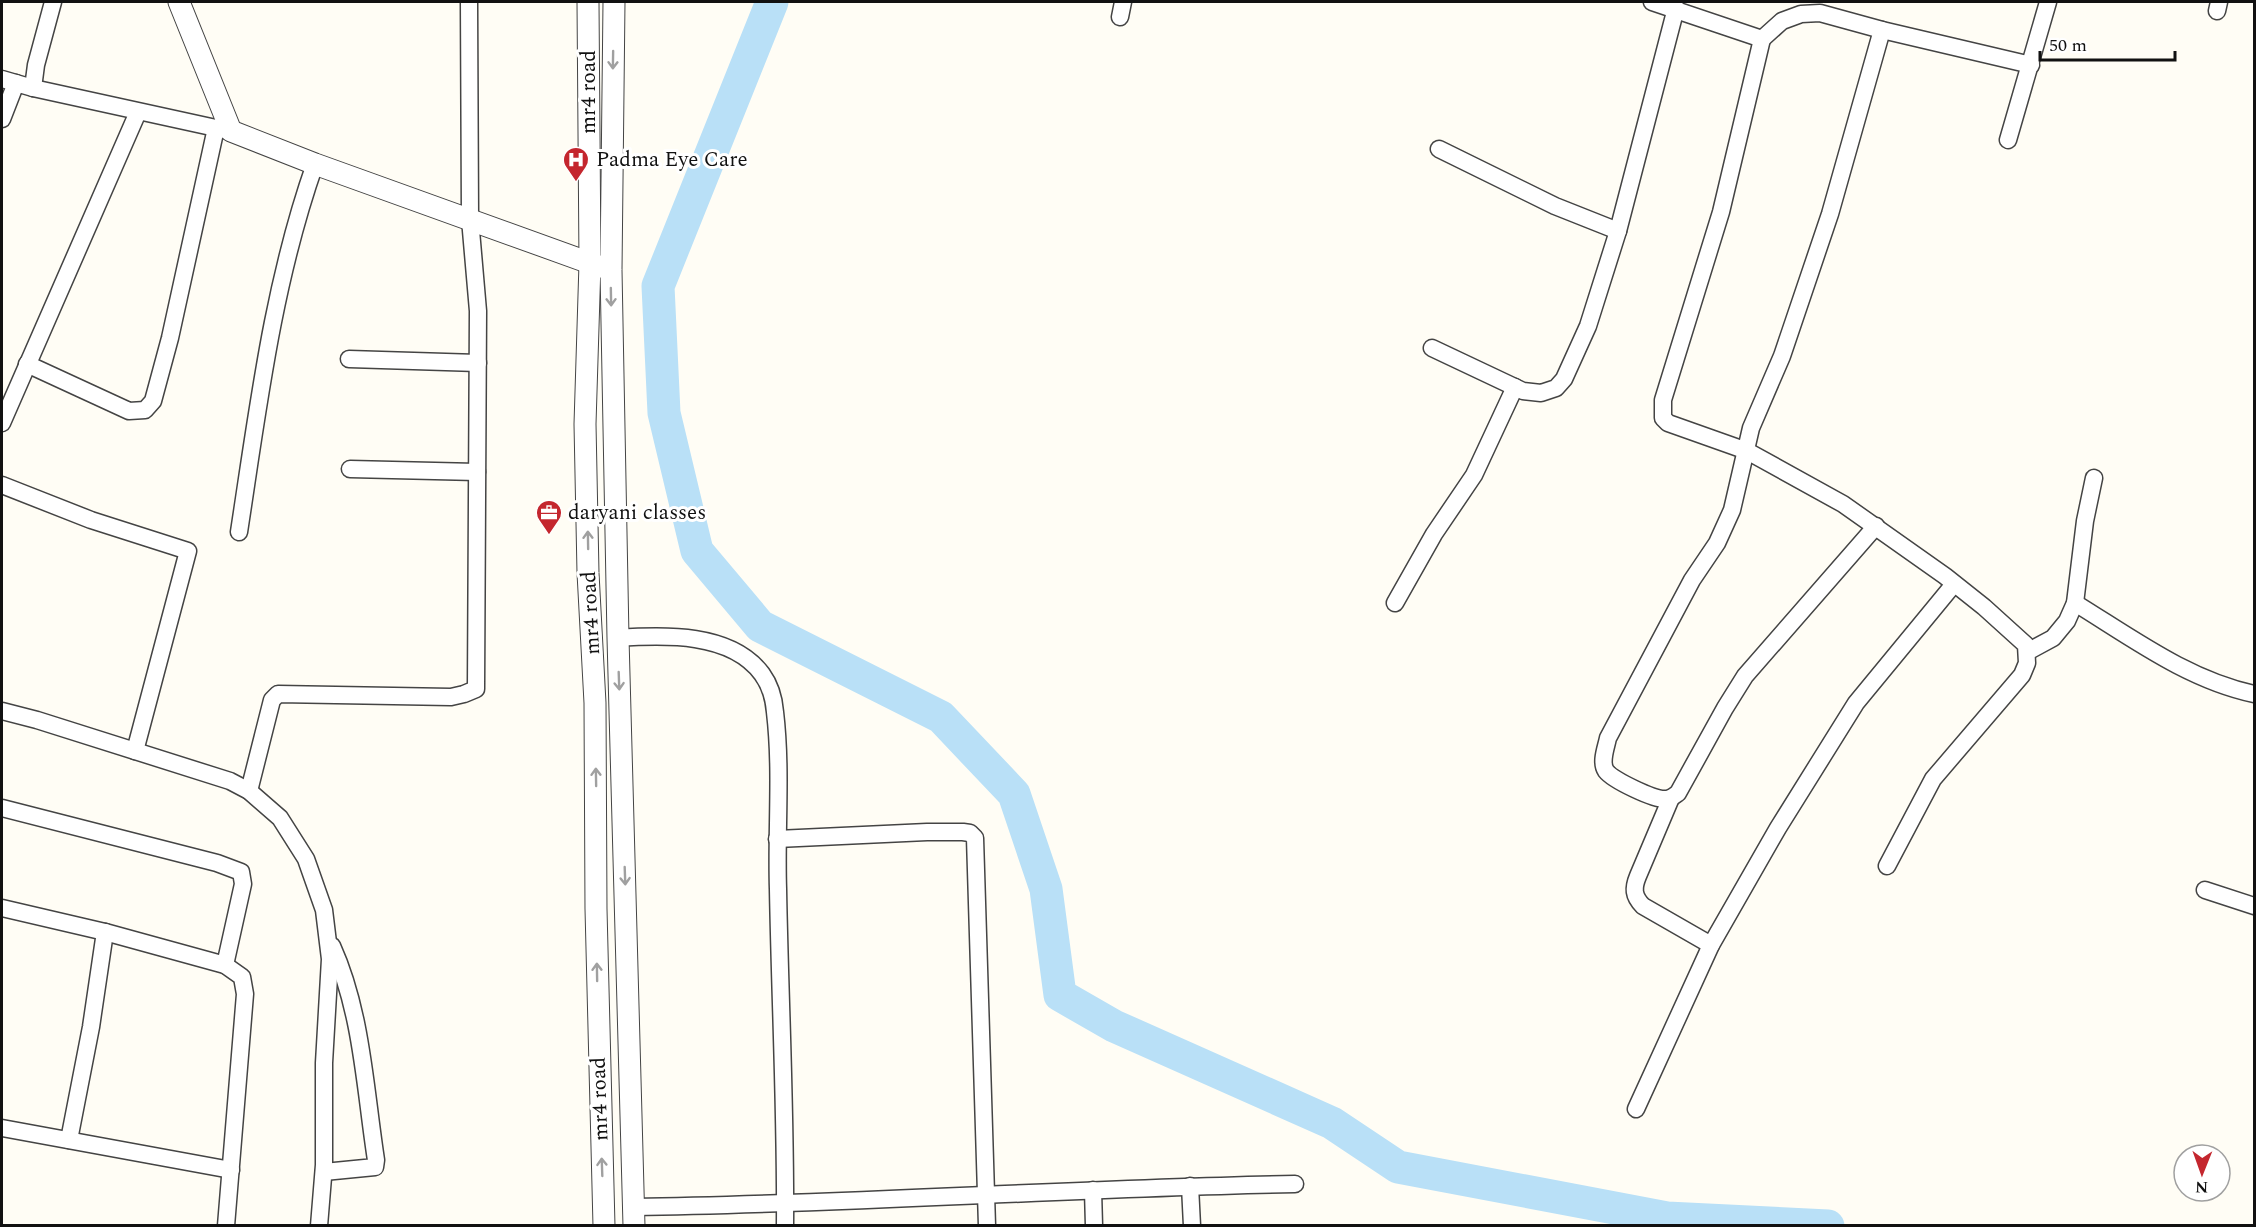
<svg xmlns="http://www.w3.org/2000/svg" width="2256" height="1227" font-family="Spectral,serif">
  <style>
    .lines { fill: none; stroke-linecap: round; stroke-linejoin: round }
    .river { stroke: #b9e0f7; stroke-width: 33 }
    .minor-casing { stroke: #444; stroke-width: 19 }
    .tertiary-casing { stroke: #444; stroke-width: 23 }
    .minor { stroke: #fff; stroke-width: 16 }
    .tertiary { stroke: #fff; stroke-width: 21 }
    .oneway { stroke: #a0a0a0 }
    .labels { text-anchor: middle; dominant-baseline: central; stroke-width: 6; stroke-linejoin: round; paint-order: stroke }
    .street-label { font-size: 21px; fill: #111; stroke: #fff }
    .poi-label { font-size: 21px; fill: #111; stroke: #fff; text-anchor: start }
  </style>
  <rect width="100%" height="100%" fill="#fffdf5"/>
  <g class="lines">
    <path class="river" d="M772 2 658 286 664 413 697 551 760 626 941 717 1014 794 1046 889 1060 995 1114 1026 1332 1123 1398 1167 1667 1218 1828 1226"/>
    <defs>
      <g id="minor">
        <path d="M1652 2 1762 39 1721 212 1663 400V418L1668 423 1747 451 1843 504 1945 576 1984 607 2026 645 2027 663 2022 675 1933 779 1887 866"/>
        <path d="M2217 11 2219 2"/>
        <path d="M1120 17 1123 2"/>
        <path d="M1762 39 1782 21 1801 14 1820 13 1882 30 2031 65"/>
        <path d="M2 79 33 88 225 130"/>
        <path d="M33 88 36 65 53 2"/>
        <path d="M2 119 16 83"/>
        <path d="M2008 140 2048 2"/>
        <path d="M1439 149 1555 206 1618 231"/>
        <path d="M1432 348 1523 391 1541 393 1556 388 1564 379 1588 326 1618 231 1676 8"/>
        <path d="M349 359 478 363"/>
        <path d="M27 364 129 411 145 410 153 401 170 338 216 128"/>
        <path d="M2 423 138 112"/>
        <path d="M350 469 477 472"/>
        <path d="M2 485 91 520 188 551 135 751"/>
        <path d="M1876 526 1745 676 1725 708 1678 793C1674 796 1671 799 1666 799 1654 800 1613 780 1606 771 1600 762 1606 748 1608 738L1692 580 1717 543 1732 510 1751 428 1782 356 1830 214 1882 30"/>
        <path d="M239 532C258 408 273 283 315 164"/>
        <path d="M1395 603 1434 534 1474 475 1515 387"/>
        <path d="M2075 603C2132 638 2188 680 2254 694"/>
        <path d="M618 638C664 635 731 632 762 674 770 685 774 699 775 712 782 771 776 831 778 889 780 1001 786 1114 785 1226"/>
        <path d="M2027 652 2053 638 2067 621 2075 603 2085 521 2094 478"/>
        <path d="M2 711 37 720 230 781 249 791 280 818 306 859 324 910 330 959 324 1063V1165L319 1226"/>
        <path d="M249 791 272 700 278 694 451 697 464 694 476 689 478 311 470 219 469 2"/>
        <path d="M1671 798 1638 876C1633 888 1633 896 1643 906L1711 945"/>
        <path d="M2 808 217 863 241 872 243 884 225 965"/>
        <path d="M777 839 927 832H963L970 833 975 838 987 1226"/>
        <path d="M2205 890 2254 906"/>
        <path d="M2 908 105 932 225 965 242 977 245 994 226 1226"/>
        <path d="M1636 1109 1711 945 1778 828 1856 703 1954 584"/>
        <path d="M2 1128 231 1170"/>
        <path d="M69 1140 91 1027 105 932"/>
        <path d="M324 1172 375 1167 376 1160C365 1089 362 1012 332 946"/>
        <path d="M1190 1186 1192 1226"/>
        <path d="M1093 1190 1094 1226"/>
        <path d="M634 1207C855 1204 1075 1188 1295 1184"/>
      </g>
      <g id="tertiary">
        <path d="M179 2 231 131 315 164 601 267"/>
        <path d="M588 2 590 263 585 424 588 573 595 703 596 909 604 1226"/>
        <path d="M614 2 611 270 618 638 634 1226"/>
      </g>
    </defs>
    <use href="#minor" class="minor-casing"/>
    <use href="#tertiary" class="tertiary-casing"/>
    <use href="#minor" class="minor"/>
    <use href="#tertiary" class="tertiary"/>
  </g>
  <defs><path id="oneway-shaft" d="M-6 0H5M1.5-3L5.5 0L1.5 3" fill="none" stroke-width="1.6" stroke-linecap="round" stroke-linejoin="round" transform="scale(1.5)"/></defs>
  <g class="oneway">
    <use href="#oneway-shaft" transform="translate(613 60) rotate(91)"/>
    <use href="#oneway-shaft" transform="translate(611 297) rotate(89)"/>
    <use href="#oneway-shaft" transform="translate(588 540) rotate(-91)"/>
    <use href="#oneway-shaft" transform="translate(619 681) rotate(88)"/>
    <use href="#oneway-shaft" transform="translate(596 777) rotate(-91)"/>
    <use href="#oneway-shaft" transform="translate(625 876) rotate(88)"/>
    <use href="#oneway-shaft" transform="translate(597 972) rotate(-91)"/>
    <use href="#oneway-shaft" transform="translate(602 1167) rotate(-92)"/>
  </g>
  <defs>
    <symbol id="hospital-pin" viewBox="-11 -11 22 30"><path d="M0 17L-7.5 6A9.5 9.5 0 1 1 7.5 6Z" fill="#c4262e" stroke="#fff"/><path d="M-5-5h3v3.5h4V-5h3V5h-3V1.5h-4V5h-3Z" fill="#fff"/></symbol>
    <symbol id="office-pin" viewBox="-11 -11 22 30"><path d="M0 17L-7.5 6A9.5 9.5 0 1 1 7.5 6Z" fill="#c4262e" stroke="#fff"/><path d="M-6-3h4V-5.5h4V-3h4V5H-6ZM-1-4.5V-3h2v-1.5ZM-6 0V1H6V0Z" fill="#fff"/></symbol>
  </defs>
  <g fill-rule="evenodd">
    <use href="#hospital-pin" x="561" y="145" width="30" height="40"/>
    <use href="#office-pin" x="534" y="498" width="30" height="40"/>
  </g>
  <g class="labels">
    <g class="street-label">
      <text transform="translate(589 92) rotate(-90)">mr4 road</text>
      <text transform="translate(591 613) rotate(-93)">mr4 road</text>
      <text transform="translate(600 1099) rotate(-92)">mr4 road</text>
    </g>
    <g class="poi-label">
      <text x="596" y="160">Padma Eye Care</text>
      <text x="568" y="513">daryani classes</text>
    </g>
  </g>
  <rect width="2256" height="1227" fill="none" stroke="#111111" stroke-width="6"/>
  <g transform="translate(2202 1173) rotate(181)"><circle r="28" fill="#ffffff" stroke="#a0a0a0" stroke-width="1.5"/>
  <path d="M0-4.5L10 22L0 15L-10 22Z" fill="#c4262e"/>
  <text y="-9" font-size="16" font-weight="bold" text-anchor="middle" fill="#111111">N</text>
  </g>
  <path d="M2040 51v9h135v-9" fill="none" stroke="#111111" stroke-width="3"/>
  <text x="2049" y="51" font-size="18" fill="#111111" stroke="#ffffff" stroke-width="4.5" paint-order="stroke">50 m</text>
</svg>
